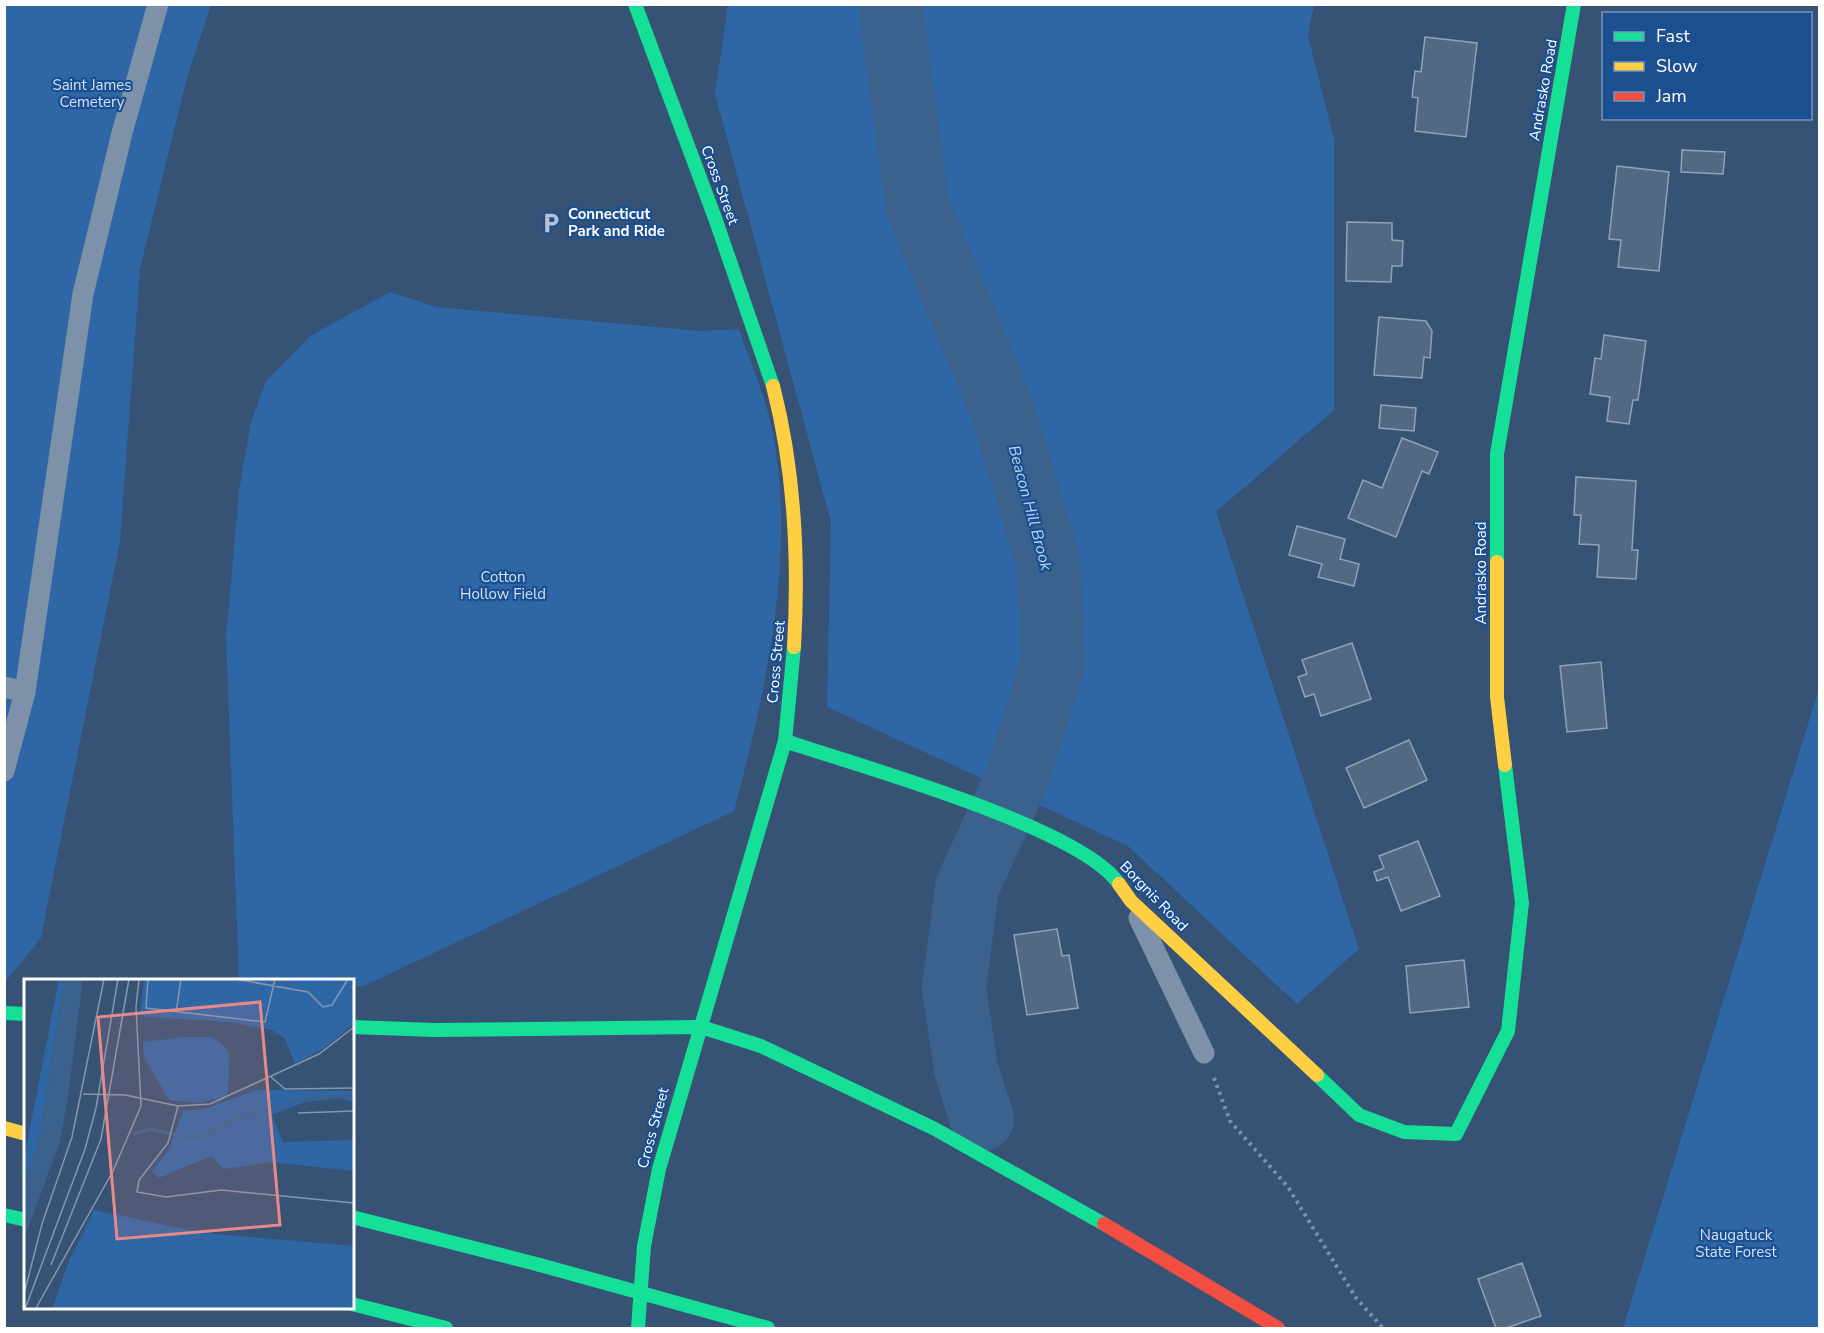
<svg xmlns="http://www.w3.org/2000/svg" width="1824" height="1333" font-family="'Nunito Sans',sans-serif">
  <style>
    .green { fill: #2f66a5 }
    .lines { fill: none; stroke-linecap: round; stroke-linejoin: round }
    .river { stroke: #3b618d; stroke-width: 64 }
    .building { fill: #526984; stroke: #92a2b6; stroke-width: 1.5 }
    .path { stroke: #7d92a8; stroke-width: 4; stroke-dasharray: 3 4.5; stroke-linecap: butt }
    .lane { stroke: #7d92a8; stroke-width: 21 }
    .fast { stroke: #16e098; stroke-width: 14 }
    .slow { stroke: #ffcf43; stroke-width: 14 }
    .jam { stroke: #f24e42; stroke-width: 14 }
    .fast-bridge { stroke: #16e098; stroke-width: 14 }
    .labels { text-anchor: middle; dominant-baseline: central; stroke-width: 4.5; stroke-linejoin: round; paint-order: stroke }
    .park-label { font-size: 15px; fill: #cfe3fa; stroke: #1b4f8f }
    .street-label { font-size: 15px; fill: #fff; stroke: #1b4f8f }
    .poi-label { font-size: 15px; font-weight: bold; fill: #fff; stroke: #1b4f8f; text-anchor: start }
    .water-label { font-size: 16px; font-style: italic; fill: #b5d3f5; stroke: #1b4f8f }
    .inset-river { fill: none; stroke: #3b618d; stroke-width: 3 }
    .inset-road { fill: none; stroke: #8697ac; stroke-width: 1.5 }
    .view { fill: #e88989; fill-opacity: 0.15; stroke: #e88989; stroke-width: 3 }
    .inset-edge { fill: none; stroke: #fff; stroke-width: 3 }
  </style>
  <rect width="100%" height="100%" fill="#365274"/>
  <g class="green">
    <path d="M4 5H211L186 81 140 269 120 542 41 938 5 982Z"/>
    <path d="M728 5H1314L1308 36 1334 139V410L1216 512 1359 949 1297 1004 1128 846 827 707 831 522 715 94Z"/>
    <path d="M390 292 436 307 700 331 739 329C750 361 765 395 772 429 797 553 766 691 734 811L364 986H353L352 980 239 979 226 638 239 491 251 422 266 381 310 336Z"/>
    <path d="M1819 688V1328H1623Z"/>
  </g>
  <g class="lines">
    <path class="river" d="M890 4 918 208 1002 409 1049 563 1053 663 1017 778 967 887 954 988 966 1069 982 1119"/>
  </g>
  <g class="building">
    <path d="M1425 37 1477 43 1466 137 1415 131 1418 98 1412 97 1415 71 1421 72Z"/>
    <path d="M1682 150 1725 152 1723 174 1681 172Z"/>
    <path d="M1617 166 1669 172 1659 271 1618 267 1621 240 1609 239Z"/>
    <path d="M1347 222 1392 223V240L1403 241 1402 266H1392L1391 282 1346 281Z"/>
    <path d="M1379 317 1426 321 1432 331 1430 358 1424 357 1422 378 1374 375Z"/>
    <path d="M1604 335 1646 341 1638 400H1633L1629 424 1607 421 1610 397 1590 394 1595 358 1601 359Z"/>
    <path d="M1381 405 1416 408 1414 431 1379 428Z"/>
    <path d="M1402 438 1438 452 1429 474 1422 471 1396 537 1348 518 1363 480 1382 488Z"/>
    <path d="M1576 477 1636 481 1632 550H1638L1636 579 1597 577 1599 545 1579 544 1581 515H1574Z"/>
    <path d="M1297 526 1345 539 1340 559 1359 564 1354 586 1318 577 1322 564 1289 555Z"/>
    <path d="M1352 643 1371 699 1321 716 1314 694 1305 697 1298 677 1307 674 1302 660Z"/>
    <path d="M1601 662 1607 728 1567 732 1560 666Z"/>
    <path d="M1409 740 1427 780 1364 808 1346 768Z"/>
    <path d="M1418 841 1440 896 1401 911 1388 877 1377 881 1374 872 1384 868 1379 856Z"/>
    <path d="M1057 929 1062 956 1069 955 1078 1008 1027 1015 1014 935Z"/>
    <path d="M1464 960 1469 1007 1410 1013 1406 966Z"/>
    <path d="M1522 1263 1541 1316 1506 1328H1496L1478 1279Z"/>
  </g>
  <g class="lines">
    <path class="path" d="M1214 1078 1230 1121 1288 1187 1356 1298 1383 1328"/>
    <g class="lane">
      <path d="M4 687 25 692"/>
      <path d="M4 771 25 692 83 294 122 133 158 4"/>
      <path d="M1139 918 1204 1053"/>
    </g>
    <g class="fast">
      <path d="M635 4 715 218 773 386"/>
      <path d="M1497 562V454L1574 4"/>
      <path d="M785 741C856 765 1081 827 1119 884"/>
      <path d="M4 1013 26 1014"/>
      <path d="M352 1027 434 1030 701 1027 761 1046 935 1129 1104 1224"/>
      <path d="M1317 1075 1359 1115 1404 1132 1456 1134 1508 1031 1522 903 1505 765"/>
      <path d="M4 1215 26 1220"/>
      <path d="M352 1217 540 1265"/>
      <path d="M352 1304 446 1328"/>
      <path d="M688 1306 768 1328"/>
      <path d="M638 1328 644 1246 659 1169 785 741 794 647"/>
    </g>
    <g class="slow">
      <path d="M773 386C795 471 799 560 794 647"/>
      <path d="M1497 562V697L1505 765"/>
      <path d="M1119 884 1131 901 1317 1075"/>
      <path d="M4 1128 26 1134"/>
    </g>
    <path class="jam" d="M1104 1224 1278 1328"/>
    <path class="fast-bridge" d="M540 1265 688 1306"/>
  </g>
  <defs>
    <symbol id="parking-bare" viewBox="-9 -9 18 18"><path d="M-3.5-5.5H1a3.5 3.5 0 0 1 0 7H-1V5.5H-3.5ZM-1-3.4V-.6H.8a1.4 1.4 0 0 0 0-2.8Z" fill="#b9c2ce" stroke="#1b4f8f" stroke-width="2.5" paint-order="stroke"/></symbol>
  </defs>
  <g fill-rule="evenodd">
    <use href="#parking-bare" x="536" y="208" width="30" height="30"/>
  </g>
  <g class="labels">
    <g class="park-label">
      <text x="92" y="85">Saint James<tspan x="92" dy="17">Cemetery</tspan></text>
      <text x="503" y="577">Cotton<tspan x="503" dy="17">Hollow Field</tspan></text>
      <text x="1736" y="1235">Naugatuck<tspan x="1736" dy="17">State Forest</tspan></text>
    </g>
    <g class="street-label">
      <text transform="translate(1543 90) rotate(-80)">Andrasko Road</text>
      <text transform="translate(720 185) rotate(70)">Cross Street</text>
      <text transform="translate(1481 573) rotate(-90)">Andrasko Road</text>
      <text transform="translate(776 662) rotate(-85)">Cross Street</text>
      <text transform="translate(1154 896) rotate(46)">Borgnis Road</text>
      <text transform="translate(653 1128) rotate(-75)">Cross Street</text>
    </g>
    <g class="poi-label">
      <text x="568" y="214">Connecticut<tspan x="568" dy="17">Park and Ride</tspan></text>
    </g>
    <g class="water-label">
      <text transform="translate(1030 508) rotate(75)">Beacon Hill Brook</text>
    </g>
  </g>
  <g transform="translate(24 979)">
    <rect width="330" height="330" fill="#365274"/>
    <path d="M35 0H40L16 156 0 206V179ZM120 0H330V45L299 70 271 85 261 60 248 51 205 43 122 38 116 34ZM161 58H187L198 65 205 74 204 117 174 124 145 121 120 78 119 63ZM232 111 330 112V123L315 119 281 123 248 136 259 163 330 161V192L246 183 200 190 187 177 135 199 128 192 145 170 159 132 181 130ZM70 231 180 254 330 267V330H28L45 282Z" fill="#2f66a5"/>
    <path d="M40 0H59L44 118 36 163 0 260V206L16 156Z" fill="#3b618d"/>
    <path class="inset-river" d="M110 155 126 150 166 159 179 157 220 137 288 118 330 117"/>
    <path class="inset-road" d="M124 0 122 29 241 43 251 0M211 0 284 13 299 28 308 26 324 0M152 34 157 0M247 98 261 110 330 109M59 115 101 116 154 127 186 125 295 75 330 48M154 127 144 164 115 201 113 213 142 218 197 211 330 224M274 134 330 132M27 286 77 160 105 0M0 315 18 245 48 158 80 0M12 329 89 192 117 127 112 28 115 0M1 330 61 170 72 129 94 0"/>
    <path class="view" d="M236 23 256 246 93 260 74 38Z"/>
    <rect width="330" height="330" class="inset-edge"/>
  </g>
  <rect width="1824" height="1333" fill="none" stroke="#ffffff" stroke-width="12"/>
  <rect x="1602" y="12" width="210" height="108" fill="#1b4f8f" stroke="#7695bc" stroke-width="1.5"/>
  <rect x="1614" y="32" width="30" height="9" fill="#16e098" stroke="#7695bc" stroke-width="1.5"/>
  <text x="1656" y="42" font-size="18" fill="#ffffff">Fast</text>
  <rect x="1614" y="62" width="30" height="9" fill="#ffcf43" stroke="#7695bc" stroke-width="1.5"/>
  <text x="1656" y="72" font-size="18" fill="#ffffff">Slow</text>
  <rect x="1614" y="92" width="30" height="9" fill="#f24e42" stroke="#7695bc" stroke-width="1.5"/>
  <text x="1656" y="102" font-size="18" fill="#ffffff">Jam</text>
</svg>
